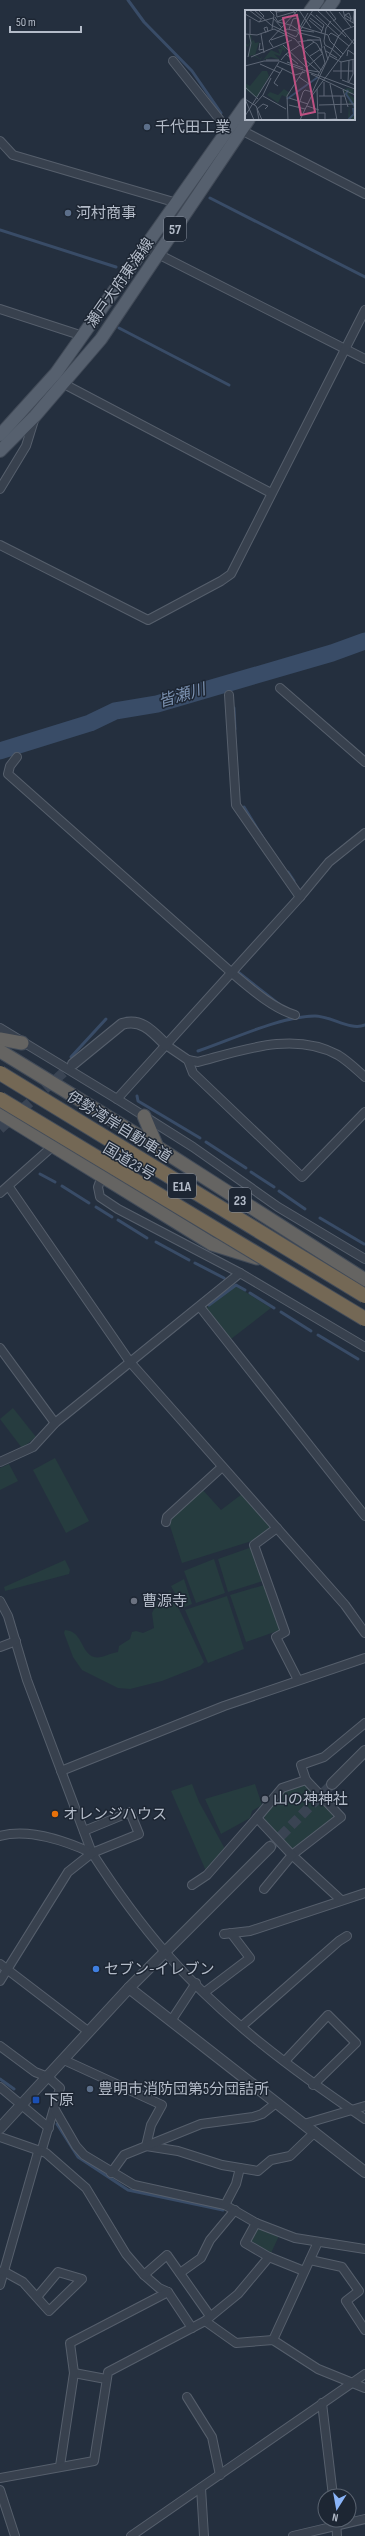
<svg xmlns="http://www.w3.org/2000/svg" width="365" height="2536" font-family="'Sofia Sans Condensed','Noto Sans JP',sans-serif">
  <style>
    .green { fill: #263c3f }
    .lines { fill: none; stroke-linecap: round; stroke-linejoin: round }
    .stream { stroke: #394c67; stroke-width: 3 }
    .river { stroke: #394c67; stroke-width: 17 }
    .tertiary-tunnel { stroke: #3a4453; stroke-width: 10; stroke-dasharray: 10 5; stroke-linecap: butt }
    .minor-casing { stroke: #565f6c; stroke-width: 10 }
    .tertiary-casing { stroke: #565f6c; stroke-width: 12 }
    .primary-casing { stroke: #414a57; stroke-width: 14 }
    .trunk-casing { stroke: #434c59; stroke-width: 15 }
    .minor { stroke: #38414e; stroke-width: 8 }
    .tertiary { stroke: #38414e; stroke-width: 10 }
    .primary { stroke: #56606e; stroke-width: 12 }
    .trunk { stroke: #656462; stroke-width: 13 }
    .motorway-bridge-casing { stroke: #434c59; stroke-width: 16; stroke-linecap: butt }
    .motorway-bridge { stroke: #746855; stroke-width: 14 }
    .service-dot { fill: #5c6f8a; stroke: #1d2633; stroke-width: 1.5 }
    .worship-dot { fill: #6b7280; stroke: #1d2633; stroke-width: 1.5 }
    .food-dot { fill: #e8710a; stroke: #1d2633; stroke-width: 1.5 }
    .shop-dot { fill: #3f7fe0; stroke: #1d2633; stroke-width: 1.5 }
    .transit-dot { fill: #1a4fb4; stroke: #1d2633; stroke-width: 1.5 }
    .labels { text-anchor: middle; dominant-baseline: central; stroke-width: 3; stroke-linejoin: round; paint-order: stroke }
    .shield { fill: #1d2633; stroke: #878f9c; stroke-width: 1 }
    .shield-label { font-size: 14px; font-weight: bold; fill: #b4bcc9 }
    .poi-label { font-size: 15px; fill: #b4bcc9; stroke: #1d2633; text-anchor: start }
    .street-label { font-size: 15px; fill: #b4bcc9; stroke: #1d2633 }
    .water-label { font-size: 16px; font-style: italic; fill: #7c92b1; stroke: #1d2633 }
    .inset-river { fill: none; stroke: #394c67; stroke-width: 2 }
    .inset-road { fill: none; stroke: #5e6776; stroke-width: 1 }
    .view { fill: #bd5182; fill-opacity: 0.15; stroke: #bd5182; stroke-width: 2 }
    .inset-edge { fill: none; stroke: #b4bcc9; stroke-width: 2 }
  </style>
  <rect width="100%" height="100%" fill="#242f3e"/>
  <g class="green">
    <path d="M236 1286 271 1308 231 1339 206 1308Z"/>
    <path d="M13 1408 36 1437 22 1448 0 1419Z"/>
    <path d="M55 1458 89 1521 66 1533 33 1470Z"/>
    <path d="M9 1464 18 1481 0 1490V1468Z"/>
    <path d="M202 1489 221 1510 242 1494 270 1525V1528L255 1540 182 1563 169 1523 170 1518Z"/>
    <path d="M252 1547 263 1581 228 1592 218 1559Z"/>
    <path d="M214 1559 225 1593 196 1603 184 1571Z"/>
    <path d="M65 1560 70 1570 69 1574 5 1591 4 1587Z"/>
    <path d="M184 1579 192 1604 183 1608 171 1586Z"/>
    <path d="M264 1585 280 1630 246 1642 230 1595Z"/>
    <path d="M170 1590 204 1662 200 1666 162 1681 130 1689 118 1688 82 1670 73 1657 64 1633 65 1630C83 1631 80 1652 94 1657 101 1659 110 1653 118 1652L119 1646 130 1639 132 1632 136 1631 143 1633 154 1628 152 1613 158 1601 164 1598Z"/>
    <path d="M227 1596 244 1649 208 1663 185 1610Z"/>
    <path d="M192 1784 199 1802 225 1849 206 1871 171 1791Z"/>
    <path d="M255 1784 262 1805 252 1811 250 1818 221 1834 205 1799Z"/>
    <path d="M305 1785 333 1814 332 1819 295 1848H291L265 1820 264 1815 285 1791Z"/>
    <path d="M257 2228 279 2236 271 2253 251 2241Z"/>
  </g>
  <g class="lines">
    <g class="stream">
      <path d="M128 0 144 22 192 71 221 113"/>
      <path d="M210 198 365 277"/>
      <path d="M0 230 116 267"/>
      <path d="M119 328 229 385"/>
      <path d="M234 708 235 729"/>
      <path d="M244 807 263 838"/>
      <path d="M288 872 294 881"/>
      <path d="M238 972 280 1005"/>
      <path d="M198 1051C231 1040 281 1016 315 1016 331 1016 350 1031 365 1025"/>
      <path d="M71 1057 106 1019"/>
      <path d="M137 1096 138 1101 200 1138"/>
      <path d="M206 1142 246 1168"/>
      <path d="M251 1172 274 1187"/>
      <path d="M40 1174 55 1182"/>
      <path d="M62 1186 89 1203"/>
      <path d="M279 1191 305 1209"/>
      <path d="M96 1207 112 1217"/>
      <path d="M320 1218 364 1244"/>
      <path d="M118 1220 147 1238"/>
      <path d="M156 1242 189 1260"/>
      <path d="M195 1263 224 1278"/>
      <path d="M250 1293 274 1308"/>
      <path d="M209 1305 236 1285 245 1290"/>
      <path d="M281 1312 311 1331"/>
      <path d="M318 1335 358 1359"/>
      <path d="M0 2079 14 2089"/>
      <path d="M57 2124 78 2157 128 2190 223 2210"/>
    </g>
    <path class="river" d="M0 751 90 723 115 711 157 704 332 653 365 641"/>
    <g class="tertiary-tunnel">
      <path d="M0 1129 73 1064"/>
      <path d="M270 1847 332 1784"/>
    </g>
    <defs>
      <g id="minor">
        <path d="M173 61 228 130"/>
        <path d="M241 130 365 194"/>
        <path d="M0 141 13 155 177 203"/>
        <path d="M146 248 365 359"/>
        <path d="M0 309 83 336"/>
        <path d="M64 384 271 493"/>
        <path d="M0 489 26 446 35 417"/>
        <path d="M0 545 148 620 221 581 231 574 365 310"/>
        <path d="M280 688 365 762"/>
        <path d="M229 695 236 805 300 897"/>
        <path d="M17 757 10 766 8 774 232 973C250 988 272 1008 295 1015"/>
        <path d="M0 1028 117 1099 193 1147 278 1207 365 1259"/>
        <path d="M166 1045 188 1060 198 1062C243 1050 294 1031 338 1055 348 1061 357 1070 365 1077"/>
        <path d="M188 1060 193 1073 302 1177 365 1112"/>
        <path d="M117 1099 300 897 329 862 365 833"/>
        <path d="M102 1176 98 1187 100 1197 118 1209 240 1273 365 1347"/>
        <path d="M9 1187 130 1362 345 1605 365 1633"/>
        <path d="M0 1193 53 1146"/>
        <path d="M200 1307 365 1516"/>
        <path d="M0 1348 55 1423"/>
        <path d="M0 1462 33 1447 55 1423 240 1273"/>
        <path d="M166 1522 167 1517 222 1467"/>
        <path d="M277 1528 254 1545 285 1632 276 1637 298 1680"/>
        <path d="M0 1601 8 1616 27 1680 92 1853C114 1887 139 1922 166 1953 222 2018 294 2071 365 2119"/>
        <path d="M0 1647 16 1641"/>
        <path d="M61 1771 224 1706 365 1658"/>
        <path d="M306 1780 341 1817 292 1855 341 1900"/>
        <path d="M257 1818 282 1788 306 1780 301 1765 324 1757 365 1723"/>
        <path d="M0 1836C28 1828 66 1841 92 1853"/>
        <path d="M192 1885 207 1875 257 1818 292 1855 264 1889"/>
        <path d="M224 1934 250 1931 365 1893"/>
        <path d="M0 1964 89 2032"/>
        <path d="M0 1981 68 1872 92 1853 139 1834 130 1812 84 1831"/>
        <path d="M205 1992 250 1958 231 1933"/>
        <path d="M171 2021 196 1983"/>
        <path d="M242 2026 339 1941 347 1936"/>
        <path d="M0 2046 35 2072 48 2077 60 2088 42 2149 38 2152 0 2285"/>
        <path d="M64 2060 162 2105 151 2125 146 2146 178 2151 222 2165 258 2171 271 2160 290 2156 315 2132"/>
        <path d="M285 2061 328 2015 356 2043 313 2085"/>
        <path d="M0 2087 49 2128"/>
        <path d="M54 2108 76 2146 84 2155 134 2185 225 2205 256 2223 295 2238 365 2249"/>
        <path d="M304 2124 365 2106"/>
        <path d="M0 2137 46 2153 86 2188 126 2254 144 2275 159 2288 168 2292 192 2328"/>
        <path d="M111 2173 124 2155 201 2124 253 2117 262 2114 276 2103"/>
        <path d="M225 2205 236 2184 240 2168"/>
        <path d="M269 2257 304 2271"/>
        <path d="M310 2260 342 2267 359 2291 346 2301 365 2330"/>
        <path d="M3 2271 23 2282 49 2311 82 2279 58 2272 37 2297"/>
        <path d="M180 2273 201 2258 210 2240 235 2210"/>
        <path d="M144 2275 167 2255 210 2316"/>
        <path d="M205 2321 236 2343 273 2340 318 2369 365 2388"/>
        <path d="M273 2340 318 2242"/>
        <path d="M74 2373 106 2379"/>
        <path d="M187 2397 212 2437 220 2475"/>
        <path d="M322 2403 333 2496"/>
        <path d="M60 2466 74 2373 70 2343 168 2292"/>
        <path d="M0 2478 94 2461 108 2372 205 2321 238 2294 269 2257 245 2243 256 2223"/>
        <path d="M201 2488 204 2536"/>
        <path d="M0 2490 15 2536"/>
        <path d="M336 2520 337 2536"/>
        <path d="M131 2536 365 2374"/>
        <path d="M293 2536 365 2519"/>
      </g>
      <g id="tertiary">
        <path d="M73 1064 122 1024C142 1018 153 1032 166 1045"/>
        <path d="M332 1784 365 1751"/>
        <path d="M129 1988 270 1847"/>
        <path d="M0 2128 129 1988 365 2172"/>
      </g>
      <g id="primary">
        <path d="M310 11 318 0"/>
        <path d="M326 11 334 0"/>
        <path d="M0 435 56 373 246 104"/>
        <path d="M0 451 35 416 101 339 249 119"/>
      </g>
      <g id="trunk">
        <path d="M0 1039 22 1043"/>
        <path d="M0 1051 157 1147 365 1280"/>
        <path d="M0 1113 212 1244 257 1258"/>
        <path d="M144 1116 157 1147"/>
      </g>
    </defs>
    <use href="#minor" class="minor-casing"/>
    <use href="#tertiary" class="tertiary-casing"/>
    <use href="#primary" class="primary-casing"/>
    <use href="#trunk" class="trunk-casing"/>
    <use href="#minor" class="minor"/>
    <use href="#tertiary" class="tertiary"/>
    <use href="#primary" class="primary"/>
    <use href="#trunk" class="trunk"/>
    <defs>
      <g id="motorway-bridge">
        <path d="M0 1073 365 1296"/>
        <path d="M0 1099 365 1319"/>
      </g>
    </defs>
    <use href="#motorway-bridge" class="motorway-bridge-casing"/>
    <use href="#motorway-bridge" class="motorway-bridge"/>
  </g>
  <g class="service-dot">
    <circle cx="147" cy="127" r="4"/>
    <circle cx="68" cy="213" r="4"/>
    <circle cx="90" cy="2089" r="4"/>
  </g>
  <g class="worship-dot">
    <circle cx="134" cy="1601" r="4"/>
    <circle cx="265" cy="1799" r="4"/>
  </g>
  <circle class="food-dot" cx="55" cy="1814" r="4"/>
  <circle class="shop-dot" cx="96" cy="1969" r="4"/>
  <rect class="transit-dot" x="32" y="2096" width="8" height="8" rx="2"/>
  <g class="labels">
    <g class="shield">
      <rect x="164" y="217" width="22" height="24" rx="3"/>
      <rect x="168" y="1174" width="28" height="24" rx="3"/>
      <rect x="229" y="1188" width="22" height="24" rx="3"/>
    </g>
    <g class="shield-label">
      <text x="175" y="229">57</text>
      <text x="182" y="1186">E1A</text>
      <text x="240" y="1200">23</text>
    </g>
    <g class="poi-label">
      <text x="155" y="127">千代田工業</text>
      <text x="76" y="213">河村商事</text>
      <text x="142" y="1601">曹源寺</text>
      <text x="273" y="1799">山の神神社</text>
      <text x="63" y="1814">オレンジハウス</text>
      <text x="104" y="1969">セブン-イレブン</text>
      <text x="98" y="2089">豊明市消防団第5分団詰所</text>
      <text x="44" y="2100">下原</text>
    </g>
    <g class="street-label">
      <text transform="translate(120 283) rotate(-55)">瀬戸大府東海線</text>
      <text transform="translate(119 1127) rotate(32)">伊勢湾岸自動車道</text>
      <text transform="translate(129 1162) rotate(31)">国道23号</text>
    </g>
    <g class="water-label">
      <text transform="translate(182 696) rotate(-16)">皆瀬川</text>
    </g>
  </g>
  <g transform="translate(245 10)">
    <rect width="110" height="110" fill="#242f3e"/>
    <path d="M0 25H6L7 31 9 30 10 33 14 32 10 45 15 49 17 46 16 50 7 45 3 47 6 33 2 37 0 33 3 35 5 32 4 25ZM37 35 41 38 40 42 38 39 35 46 29 44 35 50 26 47 18 50 26 40 35 44 33 39H37L34 37ZM17 61H22L24 66 12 88 1 80 0 73 5 76ZM103 78 110 80 107 81 110 83 104 84 109 88 110 110H103L104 95 105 106 107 107 109 103 108 96 105 92 104 95V90L98 80ZM39 79 45 83 41 87 37 85 33 93 22 85 25 82 33 85Z" fill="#263c3f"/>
    <path class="inset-river" d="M103 80 101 84 110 97M42 89 73 67M103 110 109 104 108 98"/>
    <path class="inset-road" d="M4 0 16 9M9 0 26 15 51 27 68 0M13 0 19 6 14 12M24 0 29 5 27 19M28 0 32 2 47 0M31 0 32 7 49 2M48 0 54 10 53 23 56 25 58 32M54 0 66 18M72 0 101 27M80 0 110 35M84 0 91 9 88 11M98 0 100 8 110 14M94 2 106 17M0 4 14 12 28 8 37 18M66 4 79 15 76 23M71 5 94 26M30 7 33 12 45 15M65 8 78 18M64 10 77 21M86 11 81 18 79 31 80 35 87 39M105 11 106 9V8L104 3 100 5 106 9M32 12 44 6M108 13 109 1M46 15 53 20 69 22M53 16 83 25 85 31 98 44M55 17 63 3M29 19 50 29 76 60M44 19 48 9 52 8M39 21 42 19 52 21M21 23 19 18 22 17 23 22M55 23 75 28 77 38M0 24 12 25 29 19M5 24V9M16 24 19 43M26 30 40 25M62 30H75M53 32 66 30 72 34 77 43M15 33 14 40 19 39M38 35 61 57M79 36 83 50M104 36 93 27 99 20 110 16M28 37 24 31 53 0M87 39 96 47M58 40 69 32M81 41 92 48M41 44 53 54M65 46 76 39M85 46 96 52V69M102 46 103 40 110 45M3 47 6 33 4 24M6 47 47 30M58 48 74 62M21 50H34M36 50 41 44 55 35M42 52 58 58M96 52 110 49M15 54 35 63M0 56 19 51H34L110 79M32 56 50 65 60 62M61 58 78 43M62 60 74 62M88 61H108M66 64 110 85M73 65 80 53 76 38M54 67 64 74M97 70 110 75M79 72V86M103 72 104 50M104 72 108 64V50M85 74 92 110M33 76 29 73 38 58M0 77 13 89M72 79 73 110M98 80 103 97M66 85 93 27 86 23 84 25M18 86 41 99M74 86H100M44 88 63 94M0 89 11 96 17 110M0 89 9 110M9 95 18 85 26 68M44 95 60 99M74 95 110 94M62 96 74 100M53 97 58 82 60 80 67 82M73 103H80V109M96 103V86M0 106 34 52M14 110 12 99 18 94 23 96 20 99M43 110 42 86 58 61M55 110 66 87 110 28M69 110 92 109"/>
    <path class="view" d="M52 5 70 102 56 105 38 8Z"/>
    <rect width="110" height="110" class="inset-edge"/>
  </g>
  <g transform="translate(337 2508) rotate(191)"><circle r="19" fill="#1d2633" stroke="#59626f"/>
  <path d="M0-3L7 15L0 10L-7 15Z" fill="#8ab4f8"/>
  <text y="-6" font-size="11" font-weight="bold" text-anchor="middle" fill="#b4bcc9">N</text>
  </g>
  <path d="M10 26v6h71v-6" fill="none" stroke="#b4bcc9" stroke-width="2"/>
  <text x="16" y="26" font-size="12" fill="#b4bcc9" stroke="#1d2633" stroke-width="3" paint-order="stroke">50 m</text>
</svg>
